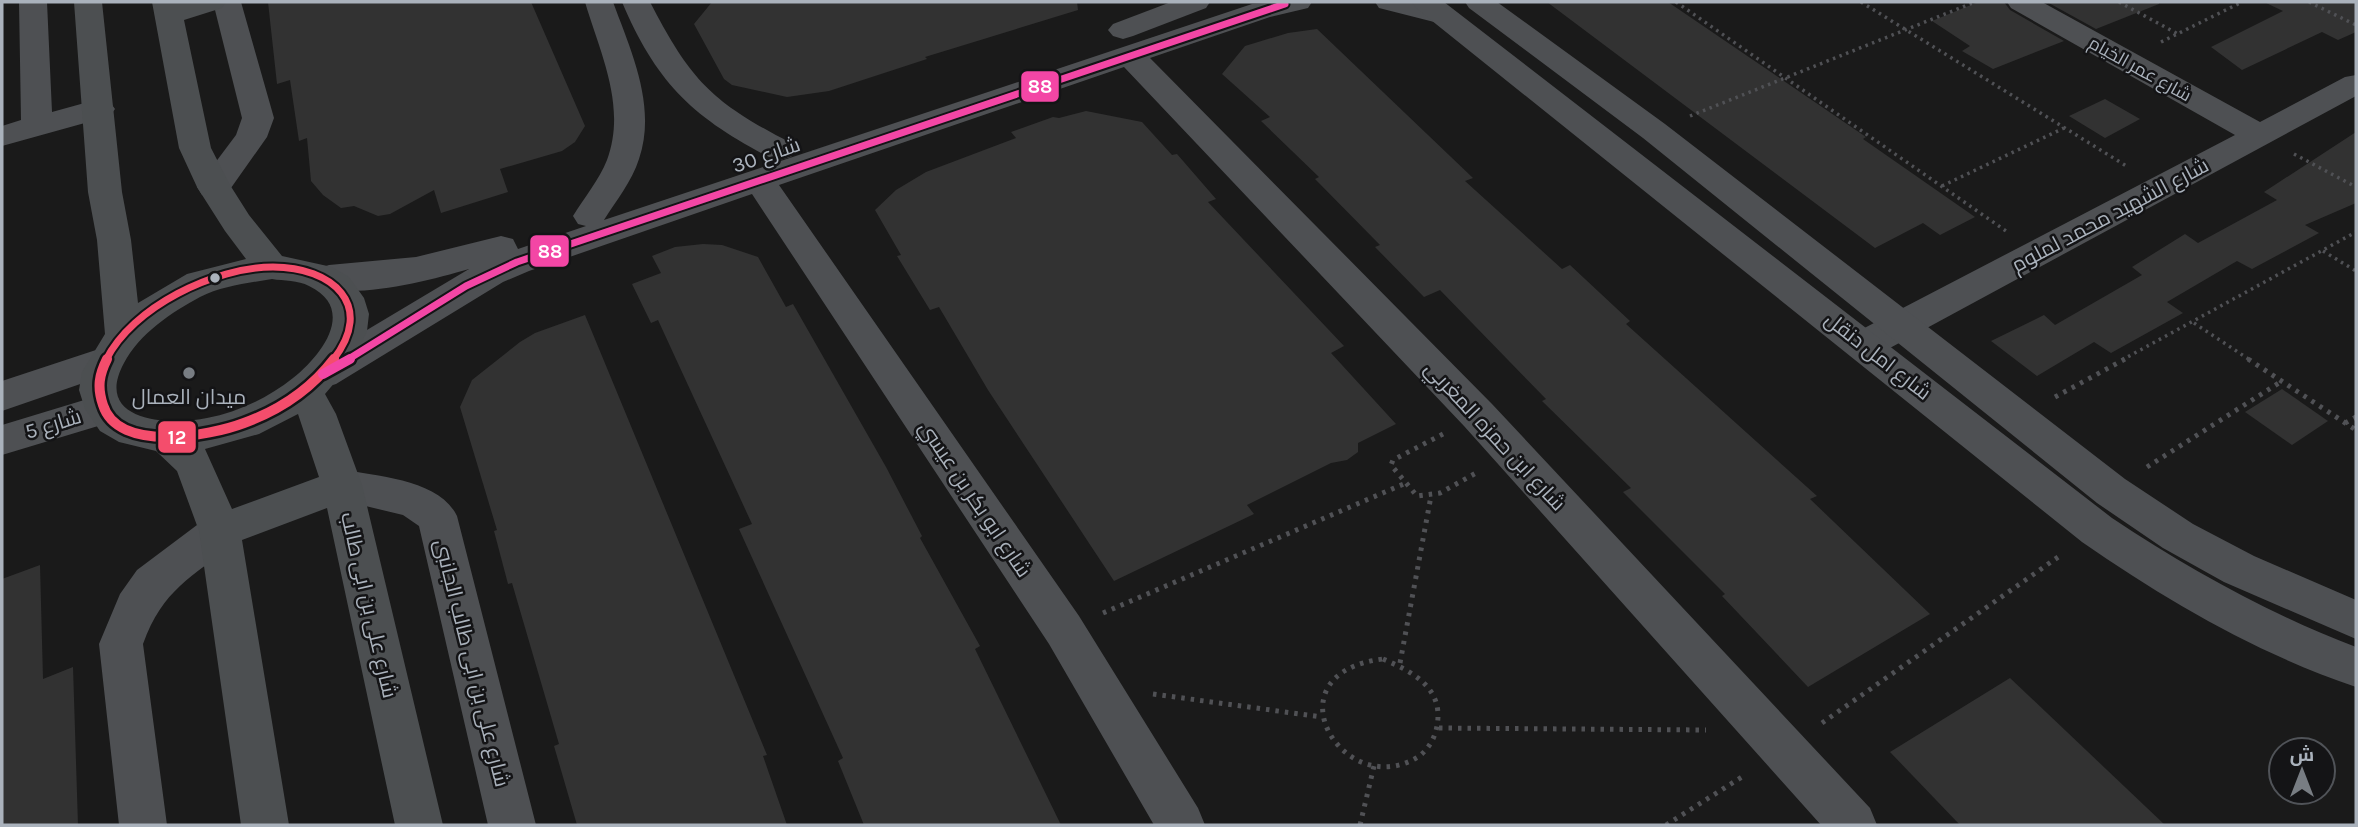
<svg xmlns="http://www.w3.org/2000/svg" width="2358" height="827" font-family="Karla,Cairo,sans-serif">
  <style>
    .building { fill: #323232 }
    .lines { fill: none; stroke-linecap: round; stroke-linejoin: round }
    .path-far1 { stroke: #505155; stroke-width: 3.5; stroke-dasharray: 2.5 4.5; stroke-linecap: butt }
    .path { stroke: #505155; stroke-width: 5; stroke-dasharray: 3.5 6; stroke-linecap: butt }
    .minor { fill: #4e5053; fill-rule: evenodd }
    .tertiary { fill: #4e5053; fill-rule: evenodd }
    .secondary { fill: #4c4f51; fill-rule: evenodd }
    .bus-1-far1-casing { stroke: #141416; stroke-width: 11 }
    .bus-1-casing { stroke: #141416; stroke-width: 15 }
    .bus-2-far1-casing { stroke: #141416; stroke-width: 11 }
    .bus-2-casing { stroke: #141416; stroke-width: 15 }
    .bus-1-far1 { stroke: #f44d6c; stroke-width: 7 }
    .bus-1 { stroke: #f44d6c; stroke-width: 10 }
    .bus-2-far1 { stroke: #f346a5; stroke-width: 7 }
    .bus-2 { stroke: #f346a5; stroke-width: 10 }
    .bus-dot { fill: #aab2bc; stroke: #141416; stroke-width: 2.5 }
    .poi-dot { fill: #787d83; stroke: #141416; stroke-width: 2.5 }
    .labels { text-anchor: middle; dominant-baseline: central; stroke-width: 5; stroke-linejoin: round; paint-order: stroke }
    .far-street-label { font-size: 18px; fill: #aab2bc; stroke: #141416 }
    .street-label { font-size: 21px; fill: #aab2bc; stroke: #141416 }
    .poi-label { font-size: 21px; fill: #aab2bc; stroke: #141416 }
    .line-badge { stroke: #141416; stroke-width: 2.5 }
    .badge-label { font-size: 19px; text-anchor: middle; font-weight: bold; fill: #fff }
  </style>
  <rect width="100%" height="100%" fill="#1a1a1a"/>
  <g class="building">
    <path d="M268 2H531L585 126 575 142 562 151 500 169 508 192 441 213 434 190 390 214 378 216 354 206 341 208 323 195 311 181 307 138 299 141 290 80 277 84Z"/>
    <path d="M712 2H1077L1078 10 925 57 927 59 829 91 787 97 732 85 724 79 694 24Z"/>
    <path d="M1547 2H1668L1866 137 1863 139 1975 217 1940 235 1923 223 1875 248Z"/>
    <path d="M1978 2H2004L2010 10 2064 41 1993 69 1962 51 1970 46 1932 21Z"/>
    <path d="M2047 2H2159V4L2096 29Z"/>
    <path d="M2264 2H2356V32L2338 40 2322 32 2242 70 2211 47 2283 11Z"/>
    <path d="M1317 29 1473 178 1465 181 1562 269 1570 265 1630 321 1626 324 1817 496 1810 499 1930 614 1808 687 1722 596 1725 594 1623 492 1631 488 1542 401 1546 399 1440 290 1424 297 1375 247 1380 245 1315 179 1319 177 1261 121 1270 117 1222 74 1245 46 1288 33Z"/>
    <path d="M2105 99 2140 119 2105 138 2069 116Z"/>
    <path d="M1086 111 1142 122 1172 155 1177 154 1216 199 1208 202 1344 346 1331 353 1396 424 1358 443V452L1347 460 1331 463 1247 505 1254 514 1114 581 988 390 939 307 930 310 897 256 901 255 875 210 896 190 926 172 1016 138 1011 132 1053 117 1059 118Z"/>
    <path d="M2356 132V203L2305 225 2319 233 2252 269 2237 261 2167 302 2183 313 2111 353 2094 342 2037 376 1991 341 2044 315 2055 325 2142 275 2132 267 2185 234 2198 243 2277 200 2264 192Z"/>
    <path d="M703 244 722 245 758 257 786 307 793 304 886 467 922 536 920 538 980 646 975 649 1061 825H864L838 761 843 758 739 529 752 524 658 320 651 323 632 284 661 273 652 256 675 247Z"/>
    <path d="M585 315 767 755 763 756 787 825H577L554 746 559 744 512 583 508 584 494 531 497 530 460 407 472 380 520 342 535 333Z"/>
    <path d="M2282 389 2328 421 2292 445 2245 412Z"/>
    <path d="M40 565 43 679 73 667 78 825H2V579Z"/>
    <path d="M2010 678 2165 825H1960L1890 752Z"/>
  </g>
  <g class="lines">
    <g class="path-far1">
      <path d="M1676 2 2006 231"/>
      <path d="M1861 2 2128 167"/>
      <path d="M2119 2 2178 34"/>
      <path d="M2309 2 2356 25"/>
      <path d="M2161 42 2242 2"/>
      <path d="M1690 116 1975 2"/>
      <path d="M2294 154 2356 187"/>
      <path d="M1942 186 2064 128"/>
      <path d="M2323 251 2356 271"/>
      <path d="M2194 323 2250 360"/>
      <path d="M2122 360 2356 232"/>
    </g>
    <g class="path">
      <path d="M2248 359 2356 430"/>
      <path d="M2055 397 2125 359"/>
      <path d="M2345 423 2356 417"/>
      <path d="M1443 434 1393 460 1391 465 1417 496 1440 493 1476 473"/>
      <path d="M2147 467 2282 381"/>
      <path d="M1103 613 1406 483"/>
      <path d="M1383 659C1413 672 1444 688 1437 726 1435 738 1428 750 1418 757 1342 803 1266 673 1383 659Z"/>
      <path d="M1400 663 1431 496"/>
      <path d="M1153 694 1322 717"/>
      <path d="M1822 723 2061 555"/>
      <path d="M1439 728 1706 730"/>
      <path d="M1360 825 1374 766"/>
      <path d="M1666 825 1745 775"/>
    </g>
    <g class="minor">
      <path d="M19 2H47L52 112 99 99 110 102 115 109 110 116 2 146V126L21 120Z"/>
      <path d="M213 2H241L274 118 267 137 226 195 214 198 202 195 197 187 236 135 242 118Z"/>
      <path d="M585 2H613C631 51 657 106 639 159 632 181 616 201 604 220L1252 4 1312 2 1308 8 1270 17 1150 58 1492 404 1870 808 1877 825H1821L1464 426 1124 67 779 185 1079 616 1198 808 1205 825H1154L1049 644 752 194 529 271 503 282 336 384 323 388 310 384 304 374 310 364 469 269C428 281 358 299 317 287L311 278 317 269 329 265 416 257 501 236 513 239 518 249 586 226 578 224 573 216C584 198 599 180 607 160 627 106 600 53 585 2Z"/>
      <path d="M622 2H650C691 81 712 102 791 143L796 150 791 157 780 160 769 157C692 117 656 82 622 2Z"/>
      <path d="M1171 2H1210L1206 8 1133 36 1123 39 1113 36 1108 30 1113 24Z"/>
      <path d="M1375 2H1423L1452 9 1456 15 1452 21 1442 24 1379 8Z"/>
      <path d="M2007 2H2042L2260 122 2345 77 2356 75V96L1877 355 1864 359 1851 355 1846 345 1851 335 2235 135 2011 8Z"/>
      <path d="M342 469C378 477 439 479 457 516L536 825H488L419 526 403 515 328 497 322 485 328 473Z"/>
      <path d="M220 514 235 519 241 531 235 543C191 578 163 589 143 644L167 825H119L99 644 120 594 137 570 205 519Z"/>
    </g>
    <g class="tertiary">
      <path d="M1412 2H1444L2112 518C2189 569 2269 614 2356 647V687C2258 654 2167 601 2082 542L1416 8Z"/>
      <path d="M1465 2H1497L1665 124 2125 479 2193 524 2254 556 2356 600V639L2224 582 2163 548 2097 503 1643 138 1469 8Z"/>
      <path d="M105 347 118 351 124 361 118 371 2 411V381Z"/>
      <path d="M104 394 118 398 123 409 118 420 2 455V425Z"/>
    </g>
    <path class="secondary" d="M74 2H102L122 192 131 240 138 303 187 274 246 259 225 231 197 187 179 148 152 2H226L222 8 184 20 211 148 230 185 249 215 282 256 332 267 349 277 364 298 369 314 367 331 353 361 325 394 336 414 362 485 443 825H395L327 508 242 540 289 825H241L199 531 177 471 156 451 119 442 100 431 85 409 79 390 82 372 105 334 97 240 88 192ZM272 279C284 281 298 280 309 286 357 309 322 355 293 378 268 398 238 412 207 418 170 426 92 422 124 363 139 334 172 312 200 297 222 286 248 283 272 279ZM298 414 319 477 232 509 205 449 259 434Z"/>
    <defs>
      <path id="bus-1-far1" d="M106 360C132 307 215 267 273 267 332 267 376 305 333 360"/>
      <path id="bus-1" d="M107 359C99 375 97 387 103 405 118 453 210 436 244 423 280 410 311 389 334 359"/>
      <path id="bus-2-far1" d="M347 360 466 286 517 262 1285 4"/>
      <path id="bus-2" d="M323 374 350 359"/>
    </defs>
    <use href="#bus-1-far1" class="bus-1-far1-casing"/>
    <use href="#bus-1" class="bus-1-casing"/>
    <use href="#bus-2-far1" class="bus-2-far1-casing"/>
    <use href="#bus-2" class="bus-2-casing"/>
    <use href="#bus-1-far1" class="bus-1-far1"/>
    <use href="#bus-1" class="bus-1"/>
    <use href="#bus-2-far1" class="bus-2-far1"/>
    <use href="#bus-2" class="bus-2"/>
  </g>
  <circle class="bus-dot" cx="215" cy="278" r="6"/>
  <circle class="poi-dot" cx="189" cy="373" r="7"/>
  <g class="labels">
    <g class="far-street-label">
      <text transform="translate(2140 69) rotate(29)">شارع عمر الخيام</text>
    </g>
    <g class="street-label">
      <text transform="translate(766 155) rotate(-19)">شارع 30</text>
      <text transform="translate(2110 215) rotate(-28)">شارع الشهيد محمد لملوم</text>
      <text transform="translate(1878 356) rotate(38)">شارع امل دنقل</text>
      <text transform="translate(53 424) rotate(-17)">شارع 5</text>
      <text transform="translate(1495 436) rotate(47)">شارع ابن حمزه المغربي</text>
      <text transform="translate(975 499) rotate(56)">شارع ابو بكر بن عيسي</text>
      <text transform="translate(369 605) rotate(77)">شارع على بن ابى طالب</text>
      <text transform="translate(472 663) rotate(76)">شارع على بن ابى طالب الجانبى</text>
    </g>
    <g class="poi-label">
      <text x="189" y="397">ميدان العمال</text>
    </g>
  </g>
  <g class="line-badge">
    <rect x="1020" y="70" width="40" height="33" rx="7" fill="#f346a5"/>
    <rect x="529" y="234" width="41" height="34" rx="7" fill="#f346a5"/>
    <rect x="157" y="420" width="40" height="34" rx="7" fill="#f44d6c"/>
  </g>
  <g class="badge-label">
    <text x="1040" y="93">88</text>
    <text x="550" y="258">88</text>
    <text x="177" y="444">12</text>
  </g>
  <rect width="2358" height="827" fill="none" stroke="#aab2bc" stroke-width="7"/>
  <g transform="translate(2302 771)"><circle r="33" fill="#141416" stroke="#505358" stroke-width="2"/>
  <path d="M0-5L12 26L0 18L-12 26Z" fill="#787d83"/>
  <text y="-10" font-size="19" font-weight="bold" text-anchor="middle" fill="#aab2bc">ش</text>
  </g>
</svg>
